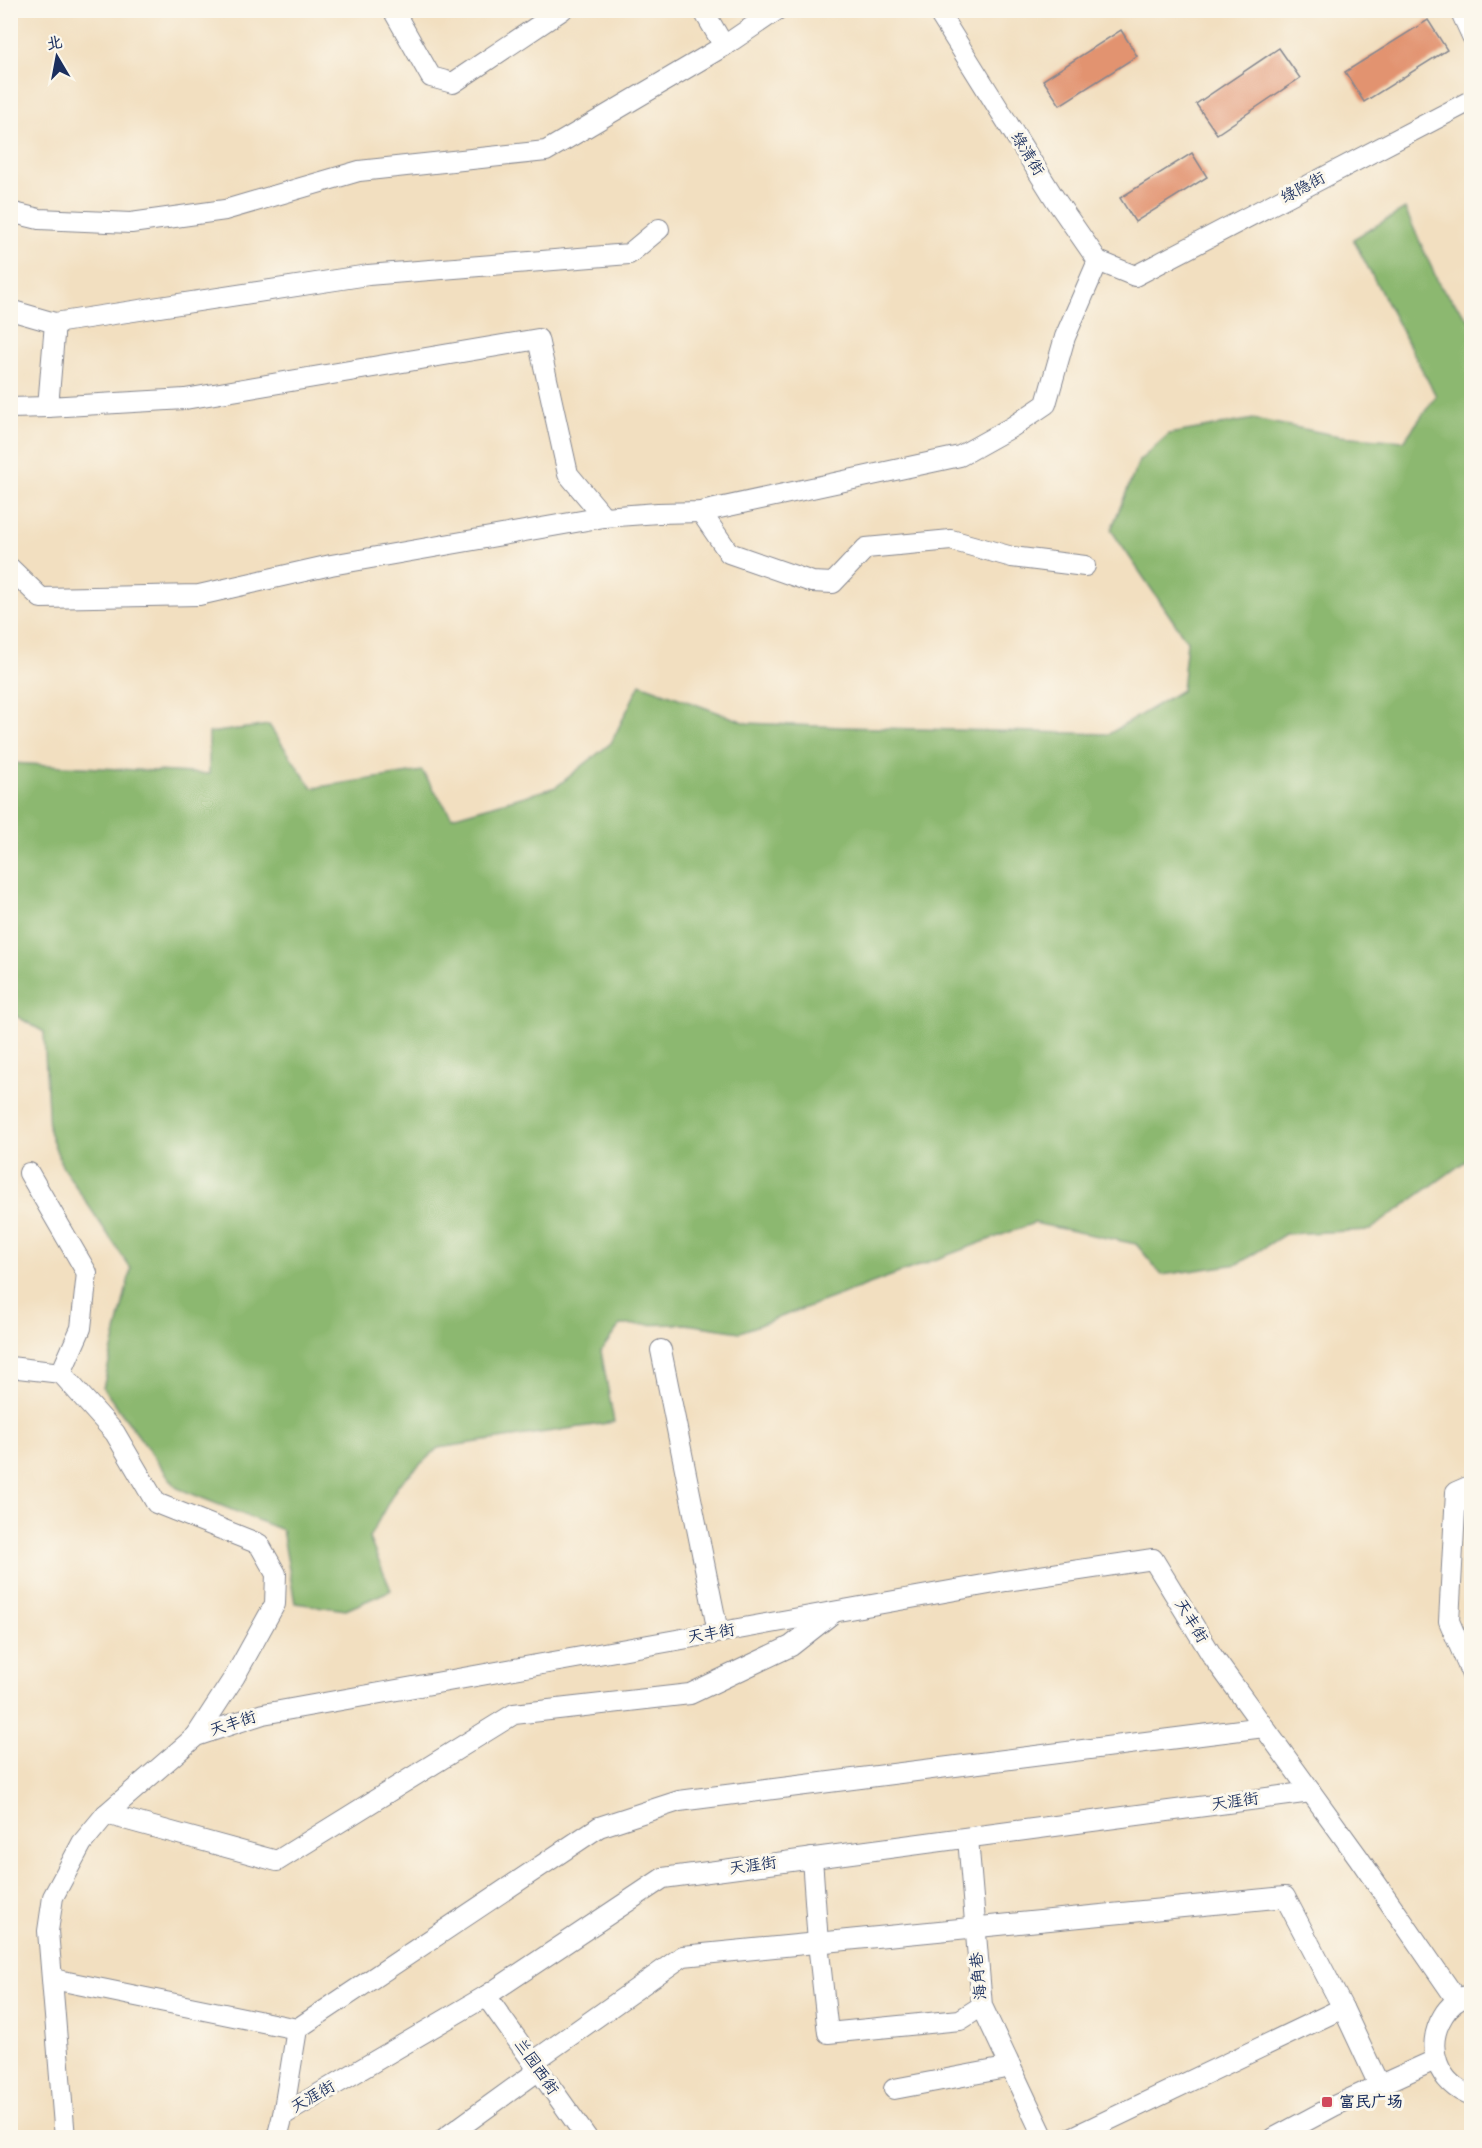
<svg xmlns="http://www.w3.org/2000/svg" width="1482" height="2148" font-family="Kalam,'LXGW WenKai TC',sans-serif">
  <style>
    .forest { fill: #8cb870; stroke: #547467; stroke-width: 1.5 }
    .building { fill: #e29370 }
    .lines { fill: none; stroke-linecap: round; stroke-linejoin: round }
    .minor-casing { stroke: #86878f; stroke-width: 22 }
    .minor { stroke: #fff; stroke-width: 20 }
    .poi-dot { fill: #d1495b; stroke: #fbf7ec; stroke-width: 2 }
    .labels { text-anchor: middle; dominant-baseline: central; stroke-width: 6; stroke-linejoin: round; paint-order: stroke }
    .street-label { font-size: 16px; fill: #1b2f5e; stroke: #fbf7ec }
    .poi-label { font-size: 16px; font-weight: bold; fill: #1b2f5e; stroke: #fbf7ec; text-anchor: start }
  </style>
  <rect width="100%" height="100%" fill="#fbf7ec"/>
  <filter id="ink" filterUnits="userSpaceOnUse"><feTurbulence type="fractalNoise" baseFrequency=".0167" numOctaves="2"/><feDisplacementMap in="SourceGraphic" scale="12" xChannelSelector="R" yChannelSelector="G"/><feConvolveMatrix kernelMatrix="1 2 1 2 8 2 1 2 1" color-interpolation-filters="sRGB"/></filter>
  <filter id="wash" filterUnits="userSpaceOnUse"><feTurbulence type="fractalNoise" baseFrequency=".008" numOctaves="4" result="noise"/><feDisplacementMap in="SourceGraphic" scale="24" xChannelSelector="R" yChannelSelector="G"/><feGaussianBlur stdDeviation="1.35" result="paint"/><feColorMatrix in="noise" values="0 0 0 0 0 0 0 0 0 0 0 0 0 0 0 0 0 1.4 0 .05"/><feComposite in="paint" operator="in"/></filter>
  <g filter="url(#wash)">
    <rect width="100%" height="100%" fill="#f2dfc0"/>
    <path class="forest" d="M1405 209 1440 286 1471 322V1157L1370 1230 1285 1234 1238 1264 1162 1275 1136 1244 1034 1223 740 1332 686 1324 620 1325 601 1351 614 1422 438 1448 398 1485 369 1538 391 1590 346 1610 295 1603 282 1530 177 1488 103 1388 131 1269 62 1166 49 1131 44 1032 11 1013V763L209 774V733L269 725 312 788 422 771 452 817 556 787 611 743 640 684 747 723 842 727 1109 734 1182 690 1187 641 1111 530 1139 461 1169 434 1254 419 1339 436 1404 441 1436 396 1353 239Z"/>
    <g id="blocks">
      <g class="building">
        <path d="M1428 20 1447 50 1364 102 1345 72Z"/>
        <path d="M1121 30 1137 56 1060 105 1043 80Z"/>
        <path d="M1279 48 1300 78 1217 134 1196 104Z"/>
        <path d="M1192 153 1207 177 1135 222 1120 198Z"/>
      </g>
    </g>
  </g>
  <g filter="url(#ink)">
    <use href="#blocks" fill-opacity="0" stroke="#86878f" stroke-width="1.5"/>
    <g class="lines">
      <defs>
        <g id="minor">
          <path d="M393 10 431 77 453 83 562 10"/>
          <path d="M703 10 724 46"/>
          <path d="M937 10 1055 199 1098 261 1135 276 1472 100"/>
          <path d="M1460 10 1472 36"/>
          <path d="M10 212 39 219 131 223 225 210 359 171 546 151 724 46 777 10"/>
          <path d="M10 310 55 323 368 275 629 254 659 229"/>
          <path d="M48 407 55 323"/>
          <path d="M10 408 48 407 185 399 538 339 568 474 604 517"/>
          <path d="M701 512 729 553 812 582 833 583 866 548 951 540 1012 557 1085 566"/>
          <path d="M10 568 41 598 199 595 331 565 604 517 658 513 701 512 960 456 1012 427 1046 404 1065 337 1098 261"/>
          <path d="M29 1173 87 1273 81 1328 61 1373"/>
          <path d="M661 1350 718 1632"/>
          <path d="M10 1367 61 1373 115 1433 156 1503 259 1544 276 1574 275 1604 235 1676 196 1736"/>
          <path d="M1472 1485 1456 1492 1449 1621 1472 1675"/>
          <path d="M106 1814 277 1861 514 1714 690 1694 791 1646 833 1613"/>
          <path d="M968 1838 982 2006 1044 2138"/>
          <path d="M812 1858 818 1943 828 2033 960 2020 982 2006"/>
          <path d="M53 1979 297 2029 599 1827 679 1801 1264 1727"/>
          <path d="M1472 1993C1460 1998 1449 2005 1443 2016 1424 2047 1438 2084 1472 2096"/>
          <path d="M486 1996 587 2138"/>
          <path d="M533 2062 683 1956 1285 1897 1343 2008 1379 2085"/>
          <path d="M894 2089 1011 2067"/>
          <path d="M283 2115 297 2029"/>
          <path d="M65 2138 48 1931 53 1897 82 1843 106 1814 196 1736 263 1714 1006 1581 1153 1559 1211 1654 1358 1857 1457 2000"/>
          <path d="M277 2138 283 2115 486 1996 663 1878 1311 1792"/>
          <path d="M445 2138 539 2070"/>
          <path d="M1071 2138 1343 2008"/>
          <path d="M1274 2138 1334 2106 1435 2060"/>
        </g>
      </defs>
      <use href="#minor" class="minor-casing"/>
      <use href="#minor" class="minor"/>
    </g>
  </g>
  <rect class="poi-dot" x="1321" y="2096" width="12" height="12" rx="3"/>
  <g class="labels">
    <g class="street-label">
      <text transform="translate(1027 154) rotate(58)">绿清街</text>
      <text transform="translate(1303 188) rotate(-28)">绿隐街</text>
      <text transform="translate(1191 1621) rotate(59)">天丰街</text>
      <text transform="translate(711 1634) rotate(-10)">天丰街</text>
      <text transform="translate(233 1724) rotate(-18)">天丰街</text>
      <text transform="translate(1235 1802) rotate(-8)">天涯街</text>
      <text transform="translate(753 1866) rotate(-8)">天涯街</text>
      <text transform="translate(979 1976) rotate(-96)">海角巷</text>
      <text transform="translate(536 2067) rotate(55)">兰园西街</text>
      <text transform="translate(313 2097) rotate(-30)">天涯街</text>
    </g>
    <g class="poi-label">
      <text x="1339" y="2102">富民广场</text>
    </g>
  </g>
  <rect width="1482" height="2148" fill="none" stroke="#fbf7ec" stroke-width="36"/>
  <g transform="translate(57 57) rotate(350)" stroke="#fbf7ec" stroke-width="4.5" paint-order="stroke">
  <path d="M0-4.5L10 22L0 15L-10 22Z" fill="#1b2f5e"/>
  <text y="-9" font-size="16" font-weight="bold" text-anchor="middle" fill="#1b2f5e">北</text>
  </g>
</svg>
